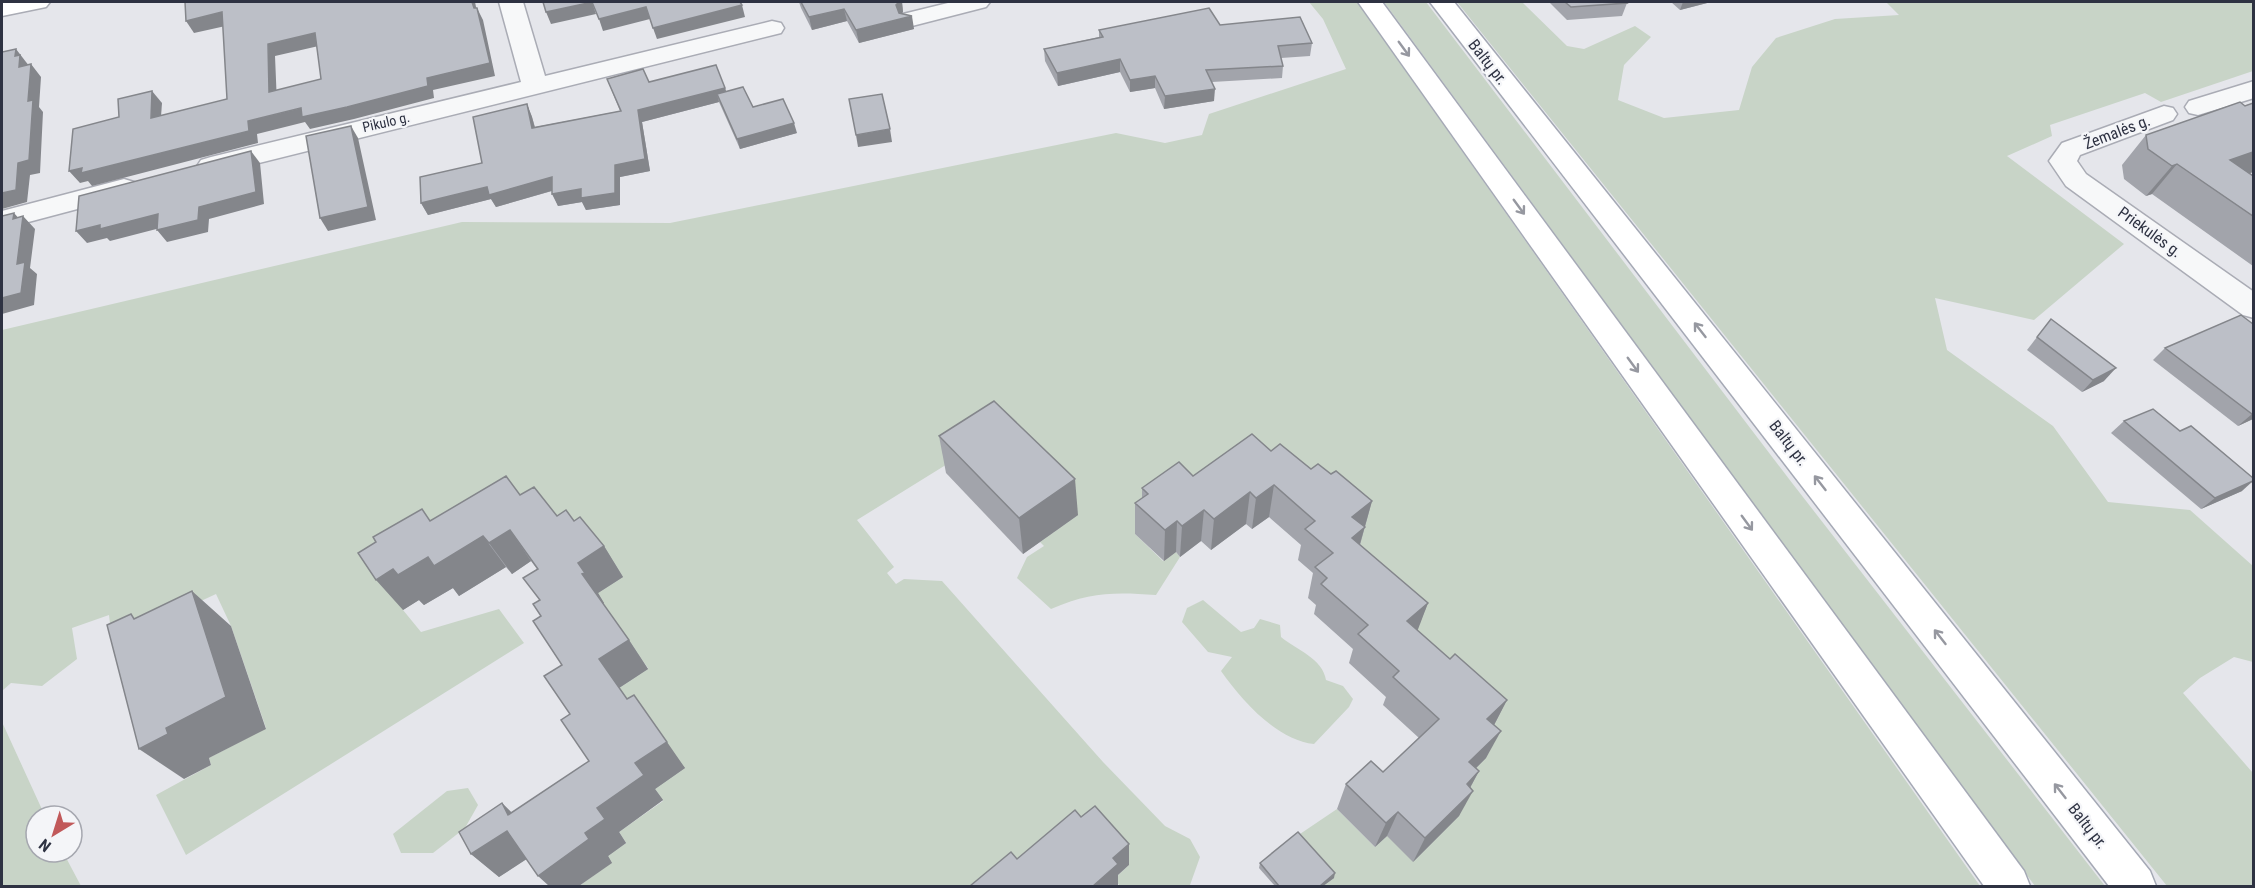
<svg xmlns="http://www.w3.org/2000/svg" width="2255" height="888" font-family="'Roboto Condensed',sans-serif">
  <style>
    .green { fill: #c8d4c7 }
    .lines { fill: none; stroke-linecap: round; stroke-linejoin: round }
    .street-casing { stroke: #aaacb5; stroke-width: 3 }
    .secondary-casing { stroke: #aaacb5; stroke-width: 3 }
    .primary-casing { stroke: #a5a9b5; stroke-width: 3 }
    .street { fill: #f7f8f9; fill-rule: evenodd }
    .secondary { fill: #fff; fill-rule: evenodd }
    .primary { fill: #fff; fill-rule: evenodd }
    .wall { fill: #a2a4ab }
    .shaded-wall { fill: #84868b }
    .building { fill: #bcbfc7; stroke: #84868b; stroke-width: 1.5; fill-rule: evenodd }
    .oneway { stroke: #9698a0 }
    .labels { text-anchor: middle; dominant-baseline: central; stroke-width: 4.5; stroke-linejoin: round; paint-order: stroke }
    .far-street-label { font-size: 14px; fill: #2e3242; stroke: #f4f5f8 }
    .street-label { font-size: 16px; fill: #2e3242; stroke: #f4f5f8 }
  </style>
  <rect width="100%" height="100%" fill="#e5e6eb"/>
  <g class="green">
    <path d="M1309 2H1357L1980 886H1323L1333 877 1297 836 1337 809 1375 847 1387 836 1459 816 1344 548 1363 532 1329 503 1135 534 1163 561 1176 552 1180 557 1156 595C1114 592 1090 592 1051 609L1017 578 1027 557 1044 546 1040 542 1077 515 957 458 857 520 894 567 887 573 896 584 904 579 942 581 1103 762 1165 826 1190 839 1200 857 1190 885 1120 886 1114 879 1129 865 999 886H579L611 863 607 856 626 843 619 832 663 801 655 789 646 727 619 688 648 668 527 508 403 610 421 632 499 609 524 643 186 855 156 795 211 765 209 758 266 728 231 626 216 594 112 642 109 615 72 628 77 659 42 686 11 683 2 691V330L462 222 670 223 1116 133 1165 143 1202 135 1209 114 1346 69 1323 19Z"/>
    <path d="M1384 2H1426L1789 479 2105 886H2035Z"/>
    <path d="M1457 2H1522L1567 46 1584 49 1635 26 1651 37 1624 65 1618 100 1664 118 1739 110 1752 67 1776 38 1835 19 1899 15 1886 2H2253V71L2161 102 2145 93 2050 125 2052 136 2007 156 2124 244 2034 320 1935 298 1947 350 2053 426 2108 502 2190 510 2253 566V662L2234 657 2200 678 2183 693 2253 773V886H2167Z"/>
    <path d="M1203 600 1241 632 1254 628 1260 619 1280 625 1281 637C1297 650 1323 659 1326 680L1343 686 1353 699 1349 707 1314 744C1277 740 1242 701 1221 671L1232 657 1208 652 1182 622 1187 608Z"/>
    <path d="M2 722 45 816H36V852H63L81 886H2Z"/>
    <path d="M468 788 478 805 465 828 433 853H401L393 834 447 791Z"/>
  </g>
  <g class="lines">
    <defs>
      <g id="street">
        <path d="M499 2H523L545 76 772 21 781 23 784 28 781 33 211 175 201 172 197 166 201 160 211 157 521 82Z"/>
        <path d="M952 2H990L986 7 912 26 903 24 900 19 903 14Z"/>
        <path d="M2254 81V98L2198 115 2189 113 2185 107 2189 101Z"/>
        <path d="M2164 106 2173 108 2177 114 2173 120 2080 155 2077 161 2086 174 2254 292V318L2243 315 2066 186 2049 161 2062 143Z"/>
        <path d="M124 179 134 182 138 188 134 194 2 229V211Z"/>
      </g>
      <path id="secondary" d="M2 2H50L46 7 2 16Z"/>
      <g id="primary">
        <path d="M1358 2H1382L2024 871 2030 886H1984Z"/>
        <path d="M1430 2H1454L2150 871 2156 886H2109Z"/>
      </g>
    </defs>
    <use href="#street" class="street-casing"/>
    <use href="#secondary" class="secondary-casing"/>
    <use href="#primary" class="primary-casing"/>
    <use href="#street" class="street"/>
    <use href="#secondary" class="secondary"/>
    <use href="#primary" class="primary"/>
  </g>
  <g class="wall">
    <path d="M799 2H902L903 12 902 13 914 29 859 43 847 21 812 30 801 8Z"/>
    <path d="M1549 2H1626L1627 3 1622 16 1567 20Z"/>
    <path d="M1671 2H1711L1680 10Z"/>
    <path d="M1220 25 1312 43 1310 56 1281 58 1283 66 1282 78 1212 82 1214 101 1164 109 1155 88 1130 92 1120 72 1058 86 1045 61 1044 49 1099 37V30Z"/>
    <path d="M607 79 725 88 726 92 797 133 740 149 719 102 642 122 650 171 620 177V205L586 210 582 202 558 206 552 191 496 207 491 199 428 215 421 203 482 163 527 104 532 117 535 127 620 111Z"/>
    <path d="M2253 103V172L2250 173 2253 176V266L2152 194 2146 196 2124 179 2122 165 2146 135Z"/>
    <path d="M2051 319 2104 381 2082 392 2027 350Z"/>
    <path d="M2253 324V419L2238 426 2153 360 2165 348Z"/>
    <path d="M2124 421 2242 491 2201 509 2111 433Z"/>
    <path d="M939 436 1078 515 1023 554 946 473Z"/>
    <path d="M1271 451 1311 469 1331 474 1372 501 1360 545 1428 603 1417 630 1450 659 1507 700 1494 725 1486 758 1476 768 1479 771 1470 788 1459 816 1413 862 1387 836 1375 847 1337 809 1346 784 1383 772 1419 738 1383 705 1386 697 1349 663 1353 649 1314 614 1316 605 1308 598 1313 573 1298 560 1301 545 1269 517 1252 529 1246 524 1211 550 1201 541 1180 557 1176 552 1164 561 1135 534V503L1142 498V488L1193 476Z"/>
    <path d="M520 495 557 516 574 521 604 546 623 577 598 593 604 603 603 604 629 640 648 669 619 688 627 699 685 768 655 789 663 800 619 832 626 843 608 856 612 863 526 859 499 877 471 854 502 803 512 813 589 761 570 714 562 665 541 616 537 569 531 561 512 574 506 567 459 596 453 588 424 605 419 600 403 610 431 520Z"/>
    <path d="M1260 863 1334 878 1323 886H1275L1259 868Z"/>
  </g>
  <g class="shaded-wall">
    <path d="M472 2H475L479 21 474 8Z"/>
    <path d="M592 2 596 14 551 24 546 12Z"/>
    <path d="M899 2H902L903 12 898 18 896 5Z"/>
    <path d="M1683 2H1711L1680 10Z"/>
    <path d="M742 5 745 17 657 39 653 28Z"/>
    <path d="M646 7 650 19 603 31 599 19Z"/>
    <path d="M477 8 483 20 495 76 433 90 434 98 354 119 310 129 305 122 257 134 258 143 92 186 88 181 80 183 69 171 248 121 427 78Z"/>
    <path d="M844 9 847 21 812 30 809 17Z"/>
    <path d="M222 12 230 25 194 33 186 21Z"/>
    <path d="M912 16 914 29 859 43 856 30Z"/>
    <path d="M315 33 323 45 275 56 277 104 269 92 268 44Z"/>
    <path d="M16 49 26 62 30 67H19L15 56Z"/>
    <path d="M1120 59V72L1058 86 1057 73Z"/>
    <path d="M31 64 41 77 39 107 43 112 40 173 30 175 27 202 2 209V193L18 163 28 101Z"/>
    <path d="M1155 76V88L1130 92V80Z"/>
    <path d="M725 88 729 100 717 94 719 102 642 122 650 171 620 177V205L586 210 582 202 558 206 552 194 615 165 638 110Z"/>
    <path d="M1215 89 1214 101 1164 109 1165 96Z"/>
    <path d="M152 91 162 103 160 130 151 118Z"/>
    <path d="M527 104 532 117 538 140 532 128Z"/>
    <path d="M794 123 797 133 740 149 737 139Z"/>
    <path d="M351 126 358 138 376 220 328 231 320 218Z"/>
    <path d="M890 129 892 142 858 147 856 135Z"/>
    <path d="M251 151 260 163 264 204 209 219 208 232 167 242 157 230 199 207Z"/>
    <path d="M2253 152V172L2212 187 2230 160Z"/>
    <path d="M2177 164 2152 194 2146 196 2172 166Z"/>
    <path d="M552 177 558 189 496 207 491 199 428 215 421 203 487 187Z"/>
    <path d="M14 213 22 222 23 216 35 229 30 268 37 274 34 305 2 314V298Z"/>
    <path d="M158 214 168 226 110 241 107 238 87 243 76 231 100 225Z"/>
    <path d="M2116 368 2104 381 2082 392 2093 380Z"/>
    <path d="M2253 413V419L2238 426 2252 414Z"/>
    <path d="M1075 479 1078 515 1023 554 1019 518Z"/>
    <path d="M2253 481 2242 491 2201 509 2215 498Z"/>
    <path d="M1274 485 1269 517 1252 529 1256 498Z"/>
    <path d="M1250 492 1246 524 1211 550 1214 519Z"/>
    <path d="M1372 501 1356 558 1344 569 1352 517Z"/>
    <path d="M1204 510 1201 541 1180 557 1182 526Z"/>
    <path d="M1177 521 1176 552 1164 561 1165 530Z"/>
    <path d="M510 530 531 561 512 574 489 543Z"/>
    <path d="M483 536 506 567 459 596 453 588 424 605 419 600 403 610 376 580 393 569 428 557Z"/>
    <path d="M604 546 623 577 598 593 604 603 602 605 582 574 578 563Z"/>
    <path d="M192 591 231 626 266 729 209 758 211 765 184 779 139 749 166 728Z"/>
    <path d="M1428 603 1417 632 1407 621Z"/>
    <path d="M629 640 648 669 619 688 599 659Z"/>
    <path d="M1507 700 1493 727 1487 719Z"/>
    <path d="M1501 731 1486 758 1456 788 1469 762Z"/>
    <path d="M667 742 685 768 655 789 663 800 619 832 626 843 608 856 612 863 579 886H549L538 876 585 833 597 808 635 763Z"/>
    <path d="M1479 771 1465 797 1467 784Z"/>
    <path d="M1473 791 1459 816 1413 862 1425 838Z"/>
    <path d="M502 803 527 828 508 815Z"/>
    <path d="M1398 812 1387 836 1375 847 1386 823Z"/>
    <path d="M507 831 533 855 499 877 471 854Z"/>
    <path d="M1129 844V865L1118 875V885L1116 886H1093L1113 858Z"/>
    <path d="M1335 873 1334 878 1323 886H1320Z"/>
  </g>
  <g class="building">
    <path d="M185 2H472L474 8H477L490 63 427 78 428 86 347 107 302 117 301 108 248 121 249 131 81 173 82 168 69 171 73 129 119 117 118 99 152 91 151 118 227 99 222 12 186 21ZM315 33 321 79 269 92 268 44Z"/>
    <path d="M543 2H740L742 5 653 28 646 7 599 19 592 2 546 12Z"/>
    <path d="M801 2H899L896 5 899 13 912 16 856 30 844 9 809 17Z"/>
    <path d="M1565 2H1626L1627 3 1571 7Z"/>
    <path d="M1209 8 1220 25 1300 17 1312 43 1278 46 1283 66 1206 70 1215 89 1165 96 1155 76 1130 80 1120 59 1057 73 1044 49 1103 37 1099 30Z"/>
    <path d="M16 49 15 56 20 55 19 67 31 64 28 101 33 100 29 160 18 163 16 190 2 193V52Z"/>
    <path d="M716 65 725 88 638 110 645 159 615 165V193L581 198V189L552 194V177L489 195 487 187 421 203 420 177 482 163 473 117 527 104 532 128 621 111 607 79 643 69 649 82Z"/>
    <path d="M743 87 753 107 783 99 794 123 737 139 717 94Z"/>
    <path d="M882 94 890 129 856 135 849 99Z"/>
    <path d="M2240 102 2245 106 2253 103V152L2230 160 2253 176V216L2177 164 2172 166 2148 149 2146 135Z"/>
    <path d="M351 126 368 207 320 218 306 136Z"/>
    <path d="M251 151 256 192 199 207 198 220 157 230 158 214 100 229V225L76 231 79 196Z"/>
    <path d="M14 213 13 219 23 216 17 264 25 262 21 293 2 298V216Z"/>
    <path d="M2241 315 2253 324V413L2252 414 2165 348Z"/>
    <path d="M2051 319 2116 368 2093 380 2037 337Z"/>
    <path d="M994 401 1075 479 1019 518 939 436Z"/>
    <path d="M2153 409 2180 431 2191 426 2253 478V481L2215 498 2124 421Z"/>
    <path d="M1252 434 1271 451 1280 444 1311 469 1318 464 1331 474 1336 471 1372 501 1352 517 1365 527 1352 538 1428 603 1407 621 1450 659 1455 654 1507 700 1487 719 1501 731 1469 762 1479 771 1467 784 1473 791 1425 838 1398 812 1386 823 1346 784 1371 761 1383 772 1439 719 1393 677 1399 671 1358 634 1368 625 1321 584 1327 578 1315 567 1333 553 1305 529 1315 521 1274 485 1256 498 1250 492 1214 519 1204 510 1182 526 1177 521 1165 530 1135 503 1148 494 1142 488 1179 462 1193 476Z"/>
    <path d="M506 476 520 495 534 487 557 516 566 510 574 521 580 517 604 546 578 563 585 573 582 574 629 640 599 659 627 699 634 695 667 742 635 763 644 775 597 808 605 819 585 833 589 839 538 876 507 831 471 854 459 832 502 803 508 815 589 761 561 720 570 714 544 676 562 665 533 621 541 616 533 604 540 600 523 578 538 569 510 530 489 543 483 536 434 566 428 557 398 575 393 569 376 580 358 553 376 542 373 537 422 509 430 521Z"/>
    <path d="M192 591 226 697 166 728 168 734 139 749 107 625 131 614 134 619Z"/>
    <path d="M1095 806 1129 844 1113 858 1118 864 1093 886H970L1011 852 1017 859 1075 810 1081 817Z"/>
    <path d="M1298 832 1335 873 1320 886H1279L1260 863Z"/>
  </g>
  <defs><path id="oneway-shaft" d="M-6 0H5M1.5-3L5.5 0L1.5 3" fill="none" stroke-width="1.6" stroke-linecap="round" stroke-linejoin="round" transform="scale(1.5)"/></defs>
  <g class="oneway">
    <use href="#oneway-shaft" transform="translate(1404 49) rotate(54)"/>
    <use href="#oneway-shaft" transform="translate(1519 207) rotate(54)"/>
    <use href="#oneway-shaft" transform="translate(1700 330) rotate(-128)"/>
    <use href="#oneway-shaft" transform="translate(1633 365) rotate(54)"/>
    <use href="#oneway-shaft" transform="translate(1820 483) rotate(-128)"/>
    <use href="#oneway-shaft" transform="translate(1747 523) rotate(54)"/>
    <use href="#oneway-shaft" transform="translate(1940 637) rotate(-128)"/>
    <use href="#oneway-shaft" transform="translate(2060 791) rotate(-128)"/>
  </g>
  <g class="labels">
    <g class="far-street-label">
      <text transform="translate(386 122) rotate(-13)">Pikulo g.</text>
    </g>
    <g class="street-label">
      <text transform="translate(1488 62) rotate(52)">Baltų pr.</text>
      <text transform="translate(2117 132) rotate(-21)">Žemalės g.</text>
      <text transform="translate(2150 232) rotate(36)">Priekulės g.</text>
      <text transform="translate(1789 443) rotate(52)">Baltų pr.</text>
      <text transform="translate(2088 826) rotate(52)">Baltų pr.</text>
    </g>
  </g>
  <rect width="2255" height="888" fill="none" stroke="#2e3242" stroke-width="6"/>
  <g transform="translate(54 834) rotate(218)"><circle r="28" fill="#f4f5f8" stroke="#a5a7af" stroke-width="1.5"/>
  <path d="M0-4.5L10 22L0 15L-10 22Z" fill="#c1595a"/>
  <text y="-9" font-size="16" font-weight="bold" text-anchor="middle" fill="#2e3242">N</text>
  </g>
</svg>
